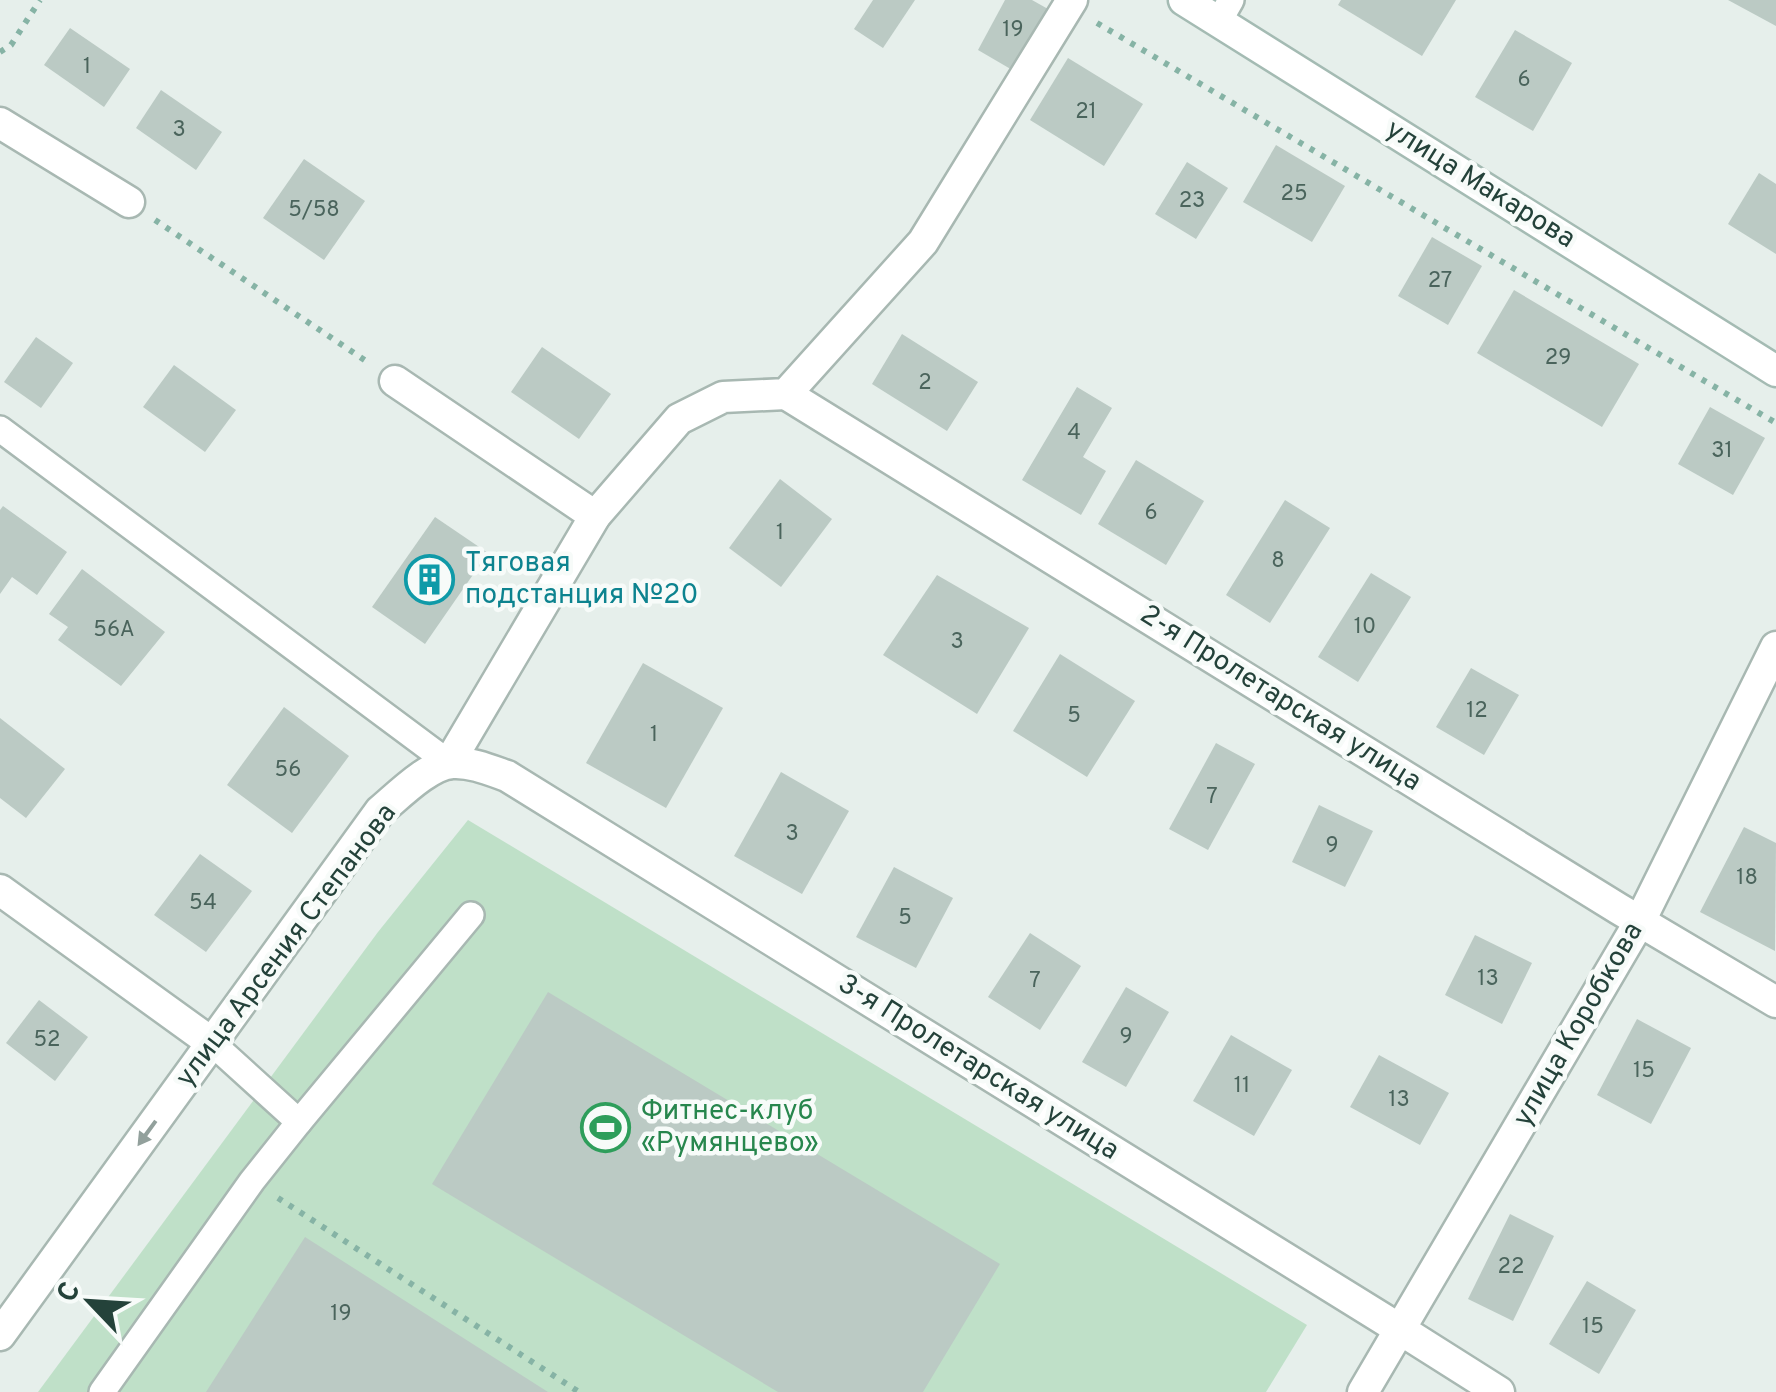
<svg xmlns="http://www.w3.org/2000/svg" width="1776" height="1392" font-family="Overpass,sans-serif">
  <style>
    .green { fill: #bfe0c8 }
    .building { fill: #bbcac4 }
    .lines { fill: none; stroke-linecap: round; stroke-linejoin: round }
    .service-casing { stroke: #a8b8b2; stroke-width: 30 }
    .minor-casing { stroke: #a8b8b2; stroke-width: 35 }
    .tertiary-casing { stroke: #a8b8b2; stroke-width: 35 }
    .secondary-casing { stroke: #a4bbb3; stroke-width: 35 }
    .path { stroke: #86b3a5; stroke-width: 6; stroke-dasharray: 5 8; stroke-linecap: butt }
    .service { stroke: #fff; stroke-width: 25 }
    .minor { stroke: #fff; stroke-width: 30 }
    .tertiary { stroke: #fff; stroke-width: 30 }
    .secondary { stroke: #fff; stroke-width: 30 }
    .oneway { fill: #92a09c }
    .labels { text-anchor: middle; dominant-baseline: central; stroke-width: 9; stroke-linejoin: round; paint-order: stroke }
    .number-label { font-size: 22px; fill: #4a645c }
    .street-label { font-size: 28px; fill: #24423a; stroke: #f7fbf9 }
    .culture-label { font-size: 28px; fill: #0d838f; stroke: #f7fbf9; text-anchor: start }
    .leisure-label { font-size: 28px; fill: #27864d; stroke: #f7fbf9; text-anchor: start }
  </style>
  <rect width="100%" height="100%" fill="#e6efeb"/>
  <path class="green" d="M468 820 1307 1325 1266 1392H38L378 932Z"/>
  <g class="building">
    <path d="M873 0H915L883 48 854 29Z"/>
    <path d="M1005 0H1032L1048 9 1014 71 978 50Z"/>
    <path d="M1341 0H1456L1422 56 1338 5Z"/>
    <path d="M1728 0H1776V26Z"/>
    <path d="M70 28 130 69 104 107 44 65Z"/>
    <path d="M1515 30 1572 63 1533 131 1475 97Z"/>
    <path d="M1068 58 1143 104 1104 166 1030 120Z"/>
    <path d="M161 90 222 132 196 170 136 128Z"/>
    <path d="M1276 145 1345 186 1312 242 1243 202Z"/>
    <path d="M304 159 365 201 324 260 263 218Z"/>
    <path d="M1187 162 1228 188 1196 239 1155 214Z"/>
    <path d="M1759 173 1776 184V254L1728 224Z"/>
    <path d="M1432 237 1482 266 1448 325 1398 296Z"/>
    <path d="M1514 290 1639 364 1602 427 1477 353Z"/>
    <path d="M902 334 978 382 947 431 872 384Z"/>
    <path d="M36 337 73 363 41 408 4 382Z"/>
    <path d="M542 347 611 394 579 439 511 392Z"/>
    <path d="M174 365 236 410 205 452 143 407Z"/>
    <path d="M1077 387 1112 408 1083 457 1106 471 1081 515 1022 480Z"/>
    <path d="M1710 407 1765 438 1733 495 1678 464Z"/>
    <path d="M1136 460 1204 501 1166 565 1098 524Z"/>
    <path d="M780 479 832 519 781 587 729 548Z"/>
    <path d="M1285 500 1330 528 1270 623 1226 595Z"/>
    <path d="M3 506 67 552 37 595 12 577 0 594V510Z"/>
    <path d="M435 517 488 553 425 644 372 607Z"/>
    <path d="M82 569 165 632 121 686 58 640 68 627 49 614Z"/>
    <path d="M1371 573 1411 597 1358 682 1318 657Z"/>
    <path d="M937 575 1029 628 977 714 883 655Z"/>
    <path d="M1060 654 1135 701 1087 777 1013 731Z"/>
    <path d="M643 663 723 708 666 808 586 763Z"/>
    <path d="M1471 668 1519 695 1484 755 1436 727Z"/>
    <path d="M284 707 349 756 292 833 227 785Z"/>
    <path d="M0 718 65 769 26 818 0 798Z"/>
    <path d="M1216 743 1255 764 1208 850 1169 829Z"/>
    <path d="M781 772 849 811 802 894 734 856Z"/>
    <path d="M1319 805 1373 831 1345 887 1292 862Z"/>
    <path d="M1744 827 1776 843 1775 951 1700 912Z"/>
    <path d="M200 854 252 891 206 952 154 915Z"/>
    <path d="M894 867 953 898 916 968 856 937Z"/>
    <path d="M1030 933 1081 966 1040 1030 988 997Z"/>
    <path d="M1475 935 1532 963 1502 1024 1445 995Z"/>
    <path d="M1126 987 1169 1012 1126 1087 1082 1062Z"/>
    <path d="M548 992 1000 1264 923 1392H778L432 1184Z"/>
    <path d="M39 1000 88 1037 55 1081 6 1043Z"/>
    <path d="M1637 1019 1691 1048 1651 1124 1597 1095Z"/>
    <path d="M1231 1035 1292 1070 1254 1136 1193 1101Z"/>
    <path d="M1379 1055 1449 1093 1420 1145 1350 1107Z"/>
    <path d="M1510 1214 1554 1236 1513 1321 1468 1299Z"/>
    <path d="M305 1237 548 1392H206Z"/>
    <path d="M1587 1281 1636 1310 1599 1374 1549 1344Z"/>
  </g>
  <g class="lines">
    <defs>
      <g id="service">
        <path d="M1219 21 1231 0"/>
        <path d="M0 429 449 763"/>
        <path d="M299 1122 471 915"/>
        <path d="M102 1392 252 1181 299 1122 212 1043"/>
      </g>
      <g id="minor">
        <path d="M0 123 129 202"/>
        <path d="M395 381 595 516"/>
        <path d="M786 394 1619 909 1776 1002"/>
        <path d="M449 763 595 516 679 419 723 397 786 394 923 242 1072 0"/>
        <path d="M0 890 212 1043"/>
        <path d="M1401 1330 1499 1392"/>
      </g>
      <g id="tertiary">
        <path d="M0 1335 380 811C398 796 429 764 453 763 471 762 490 770 507 776L1401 1330"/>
        <path d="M1363 1392 1640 921 1776 647"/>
      </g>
      <path id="secondary" d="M1184 0 1776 371"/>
    </defs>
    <use href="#service" class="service-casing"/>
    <use href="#minor" class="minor-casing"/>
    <use href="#tertiary" class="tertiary-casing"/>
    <use href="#secondary" class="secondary-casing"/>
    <g class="path">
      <path d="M1097 23 1776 423"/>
      <path d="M0 52 11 45 40 0"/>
      <path d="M155 220 369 363"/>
      <path d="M278 1198 579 1392"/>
    </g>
    <use href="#service" class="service"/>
    <use href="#minor" class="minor"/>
    <use href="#tertiary" class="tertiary"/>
    <use href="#secondary" class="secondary"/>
  </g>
  <defs><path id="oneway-solid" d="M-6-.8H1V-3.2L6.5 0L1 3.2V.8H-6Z" transform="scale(2.5)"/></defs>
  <use class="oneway" href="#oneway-solid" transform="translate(147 1133) rotate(126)"/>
  <defs>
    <symbol id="building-ring" viewBox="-11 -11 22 22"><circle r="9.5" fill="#f7fbf9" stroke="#0f9aa8" stroke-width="1.5"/><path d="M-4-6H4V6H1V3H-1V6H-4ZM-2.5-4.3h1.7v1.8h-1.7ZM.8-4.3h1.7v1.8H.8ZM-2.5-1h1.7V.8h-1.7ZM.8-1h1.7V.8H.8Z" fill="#0f9aa8"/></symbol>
    <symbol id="stadium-ring" viewBox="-11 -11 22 22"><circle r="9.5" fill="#f7fbf9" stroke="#2e9e5b" stroke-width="1.5"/><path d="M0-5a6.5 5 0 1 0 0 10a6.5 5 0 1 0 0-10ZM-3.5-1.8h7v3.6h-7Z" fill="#2e9e5b"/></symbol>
  </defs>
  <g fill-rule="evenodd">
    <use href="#building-ring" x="402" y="552" width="55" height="55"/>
    <use href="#stadium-ring" x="578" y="1100" width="55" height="55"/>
  </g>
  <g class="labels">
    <g class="number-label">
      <text x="1013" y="30">19</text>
      <text x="87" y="67">1</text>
      <text x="1524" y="80">6</text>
      <text x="1086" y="112">21</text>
      <text x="179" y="130">3</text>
      <text x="1294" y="194">25</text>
      <text x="1192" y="201">23</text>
      <text x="314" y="210">5/58</text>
      <text x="1440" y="281">27</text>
      <text x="1558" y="358">29</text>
      <text x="925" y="383">2</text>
      <text x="1074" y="433">4</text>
      <text x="1722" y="451">31</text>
      <text x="1151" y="513">6</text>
      <text x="780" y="533">1</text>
      <text x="1278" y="561">8</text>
      <text x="1365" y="627">10</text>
      <text x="114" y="630">56А</text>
      <text x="957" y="642">3</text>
      <text x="1477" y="711">12</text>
      <text x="1074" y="716">5</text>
      <text x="654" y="735">1</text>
      <text x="288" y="770">56</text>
      <text x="1212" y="797">7</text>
      <text x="792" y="834">3</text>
      <text x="1332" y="846">9</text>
      <text x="1747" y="878">18</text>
      <text x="203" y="903">54</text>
      <text x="905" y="918">5</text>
      <text x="1488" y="979">13</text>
      <text x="1035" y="981">7</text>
      <text x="1126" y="1037">9</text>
      <text x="47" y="1040">52</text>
      <text x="1644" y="1071">15</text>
      <text x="1242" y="1086">11</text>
      <text x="1399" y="1100">13</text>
      <text x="1511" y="1267">22</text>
      <text x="341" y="1314">19</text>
      <text x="1593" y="1327">15</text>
    </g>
    <g class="street-label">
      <text transform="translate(1480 185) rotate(32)">улица Макарова</text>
      <text transform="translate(1280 699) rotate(32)">2-я Пролетарская улица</text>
      <text transform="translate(287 946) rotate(-53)">улица Арсения Степанова</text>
      <text transform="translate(1579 1025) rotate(-60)">улица Коробкова</text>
      <text transform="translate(978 1068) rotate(32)">3-я Пролетарская улица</text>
    </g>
    <g class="culture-label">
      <text x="465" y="564">Тяговая<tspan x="465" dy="32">подстанция №20</tspan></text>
    </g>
    <g class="leisure-label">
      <text x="641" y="1112">Фитнес-клуб<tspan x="641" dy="32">«Румянцево»</tspan></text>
    </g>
  </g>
  <g transform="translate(90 1302) rotate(295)" stroke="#f7fbf9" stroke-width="8" paint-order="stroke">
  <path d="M0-8L18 38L0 25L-18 38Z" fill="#24423a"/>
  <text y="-15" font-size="28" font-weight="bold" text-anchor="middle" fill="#24423a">С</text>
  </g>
</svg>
